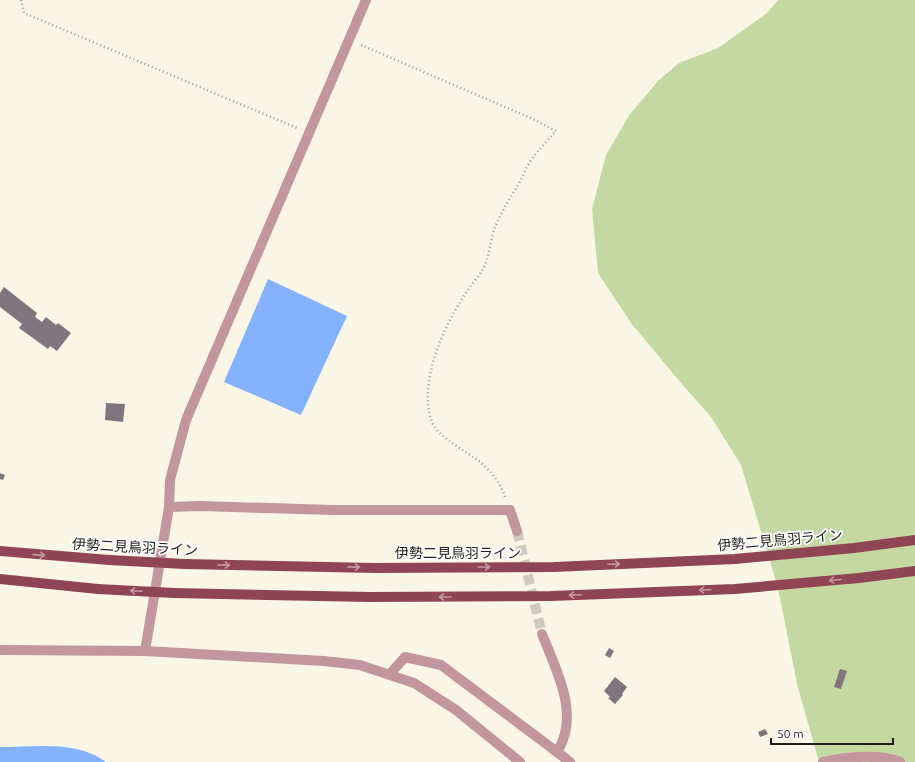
<svg xmlns="http://www.w3.org/2000/svg" width="915" height="762" font-family="Ubuntu,'Noto Sans JP',sans-serif">
  <style>
    .green { fill: #c4d9a1 }
    .water { fill: #85b2ff }
    .building { fill: #81747d }
    .lines { fill: none; stroke-linecap: round; stroke-linejoin: round }
    .minor-tunnel { stroke: #cecbbd; stroke-width: 10; stroke-dasharray: 10 5; stroke-linecap: butt }
    .path { stroke: #a19e92; stroke-width: 2.5; stroke-dasharray: 1 3; stroke-linecap: butt }
    .minor { stroke: #c3969d; stroke-width: 10 }
    .tertiary { stroke: #c3969d; stroke-width: 10 }
    .primary { stroke: #904555; stroke-width: 10 }
    .primary-bridge { stroke: #904555; stroke-width: 10 }
    .oneway { stroke: #c299a2 }
    .labels { text-anchor: middle; dominant-baseline: central; stroke-width: 3.5; stroke-linejoin: round; paint-order: stroke }
    .street-label { font-size: 14px; fill: #201f19; stroke: #fff }
  </style>
  <rect width="100%" height="100%" fill="#faf6e6"/>
  <path class="green" d="M778 0H915V762H819L797 684 778 588 741 465 711 417 681 383 631 323 598 273 592 209 606 155 630 114 659 80 679 63 718 48 767 13Z"/>
  <g class="water">
    <path d="M268 279 347 316 301 415 224 382Z"/>
    <path d="M0 747C35 747 77 740 106 762H0Z"/>
  </g>
  <g class="building">
    <path d="M4 287 37 313 35 317 42 322 46 317 56 325 58 323 71 333 57 351 50 346 48 349 19 328 22 324 0 307V293Z"/>
    <path d="M106 403 125 404 123 422 105 420Z"/>
    <path d="M0 473 5 475 3 480 0 479Z"/>
    <path d="M609 648 614 651 610 658 605 655Z"/>
    <path d="M840 669 847 671 841 689 834 687Z"/>
    <path d="M615 677 627 687 622 694 623 695 615 704 608 698 610 697 604 691Z"/>
    <path d="M765 729 768 734 760 737 758 732Z"/>
  </g>
  <g class="lines">
    <path class="minor-tunnel" d="M517 531 542 634"/>
    <g class="path">
      <path d="M21 0 24 13 297 128"/>
      <path d="M361 45 533 119 556 131C548 140 539 149 532 159 526 167 523 177 518 185 510 198 502 211 496 225 490 239 490 256 483 269 477 279 468 288 462 299 442 330 418 385 432 422 437 436 461 448 473 457 487 466 500 481 505 497"/>
    </g>
    <g class="minor">
      <path d="M169 507 200 506 333 510H510L517 531"/>
      <path d="M542 634C556 670 581 715 557 752L570 762"/>
      <path d="M145 651 169 507 170 480 186 420 366 0"/>
      <path d="M390 674 405 657 441 665 557 752"/>
      <path d="M823 762C847 757 876 753 900 762"/>
    </g>
    <path class="tertiary" d="M0 650 145 651 324 661 360 665 414 683 456 710 520 762"/>
    <g class="primary">
      <path d="M0 551 109 560"/>
      <path d="M185 564 375 568 554 567 735 559 854 548 915 540"/>
      <path d="M0 579 98 589"/>
      <path d="M174 593 369 597 551 596 735 589 859 578 915 571"/>
    </g>
    <g class="primary-bridge">
      <path d="M109 560 185 564"/>
      <path d="M98 589 174 593"/>
    </g>
  </g>
  <defs><path id="oneway-shaft" d="M-6 0H5M1.5-3L5.5 0L1.5 3" fill="none" stroke-width="1.6" stroke-linecap="round" stroke-linejoin="round"/></defs>
  <g class="oneway">
    <use href="#oneway-shaft" transform="translate(39 555) rotate(4)"/>
    <use href="#oneway-shaft" transform="translate(614 564) rotate(-2)"/>
    <use href="#oneway-shaft" transform="translate(224 565) rotate(1)"/>
    <use href="#oneway-shaft" transform="translate(354 567) rotate(1)"/>
    <use href="#oneway-shaft" transform="translate(484 567)"/>
    <use href="#oneway-shaft" transform="translate(835 580) rotate(175)"/>
    <use href="#oneway-shaft" transform="translate(705 590) rotate(178)"/>
    <use href="#oneway-shaft" transform="translate(136 591) rotate(-177)"/>
    <use href="#oneway-shaft" transform="translate(575 595) rotate(178)"/>
    <use href="#oneway-shaft" transform="translate(445 597) rotate(180)"/>
  </g>
  <g class="labels">
    <g class="street-label">
      <text transform="translate(780 540) rotate(-5)">伊勢二見鳥羽ライン</text>
      <text transform="translate(135 547) rotate(3)">伊勢二見鳥羽ライン</text>
      <text x="458" y="553">伊勢二見鳥羽ライン</text>
    </g>
  </g>
  <path d="M771 738v6h122v-6" fill="none" stroke="#201f19" stroke-width="2"/>
  <text x="777" y="738" font-size="12" fill="#201f19" stroke="#ffffff" stroke-width="3" paint-order="stroke">50 m</text>
</svg>
